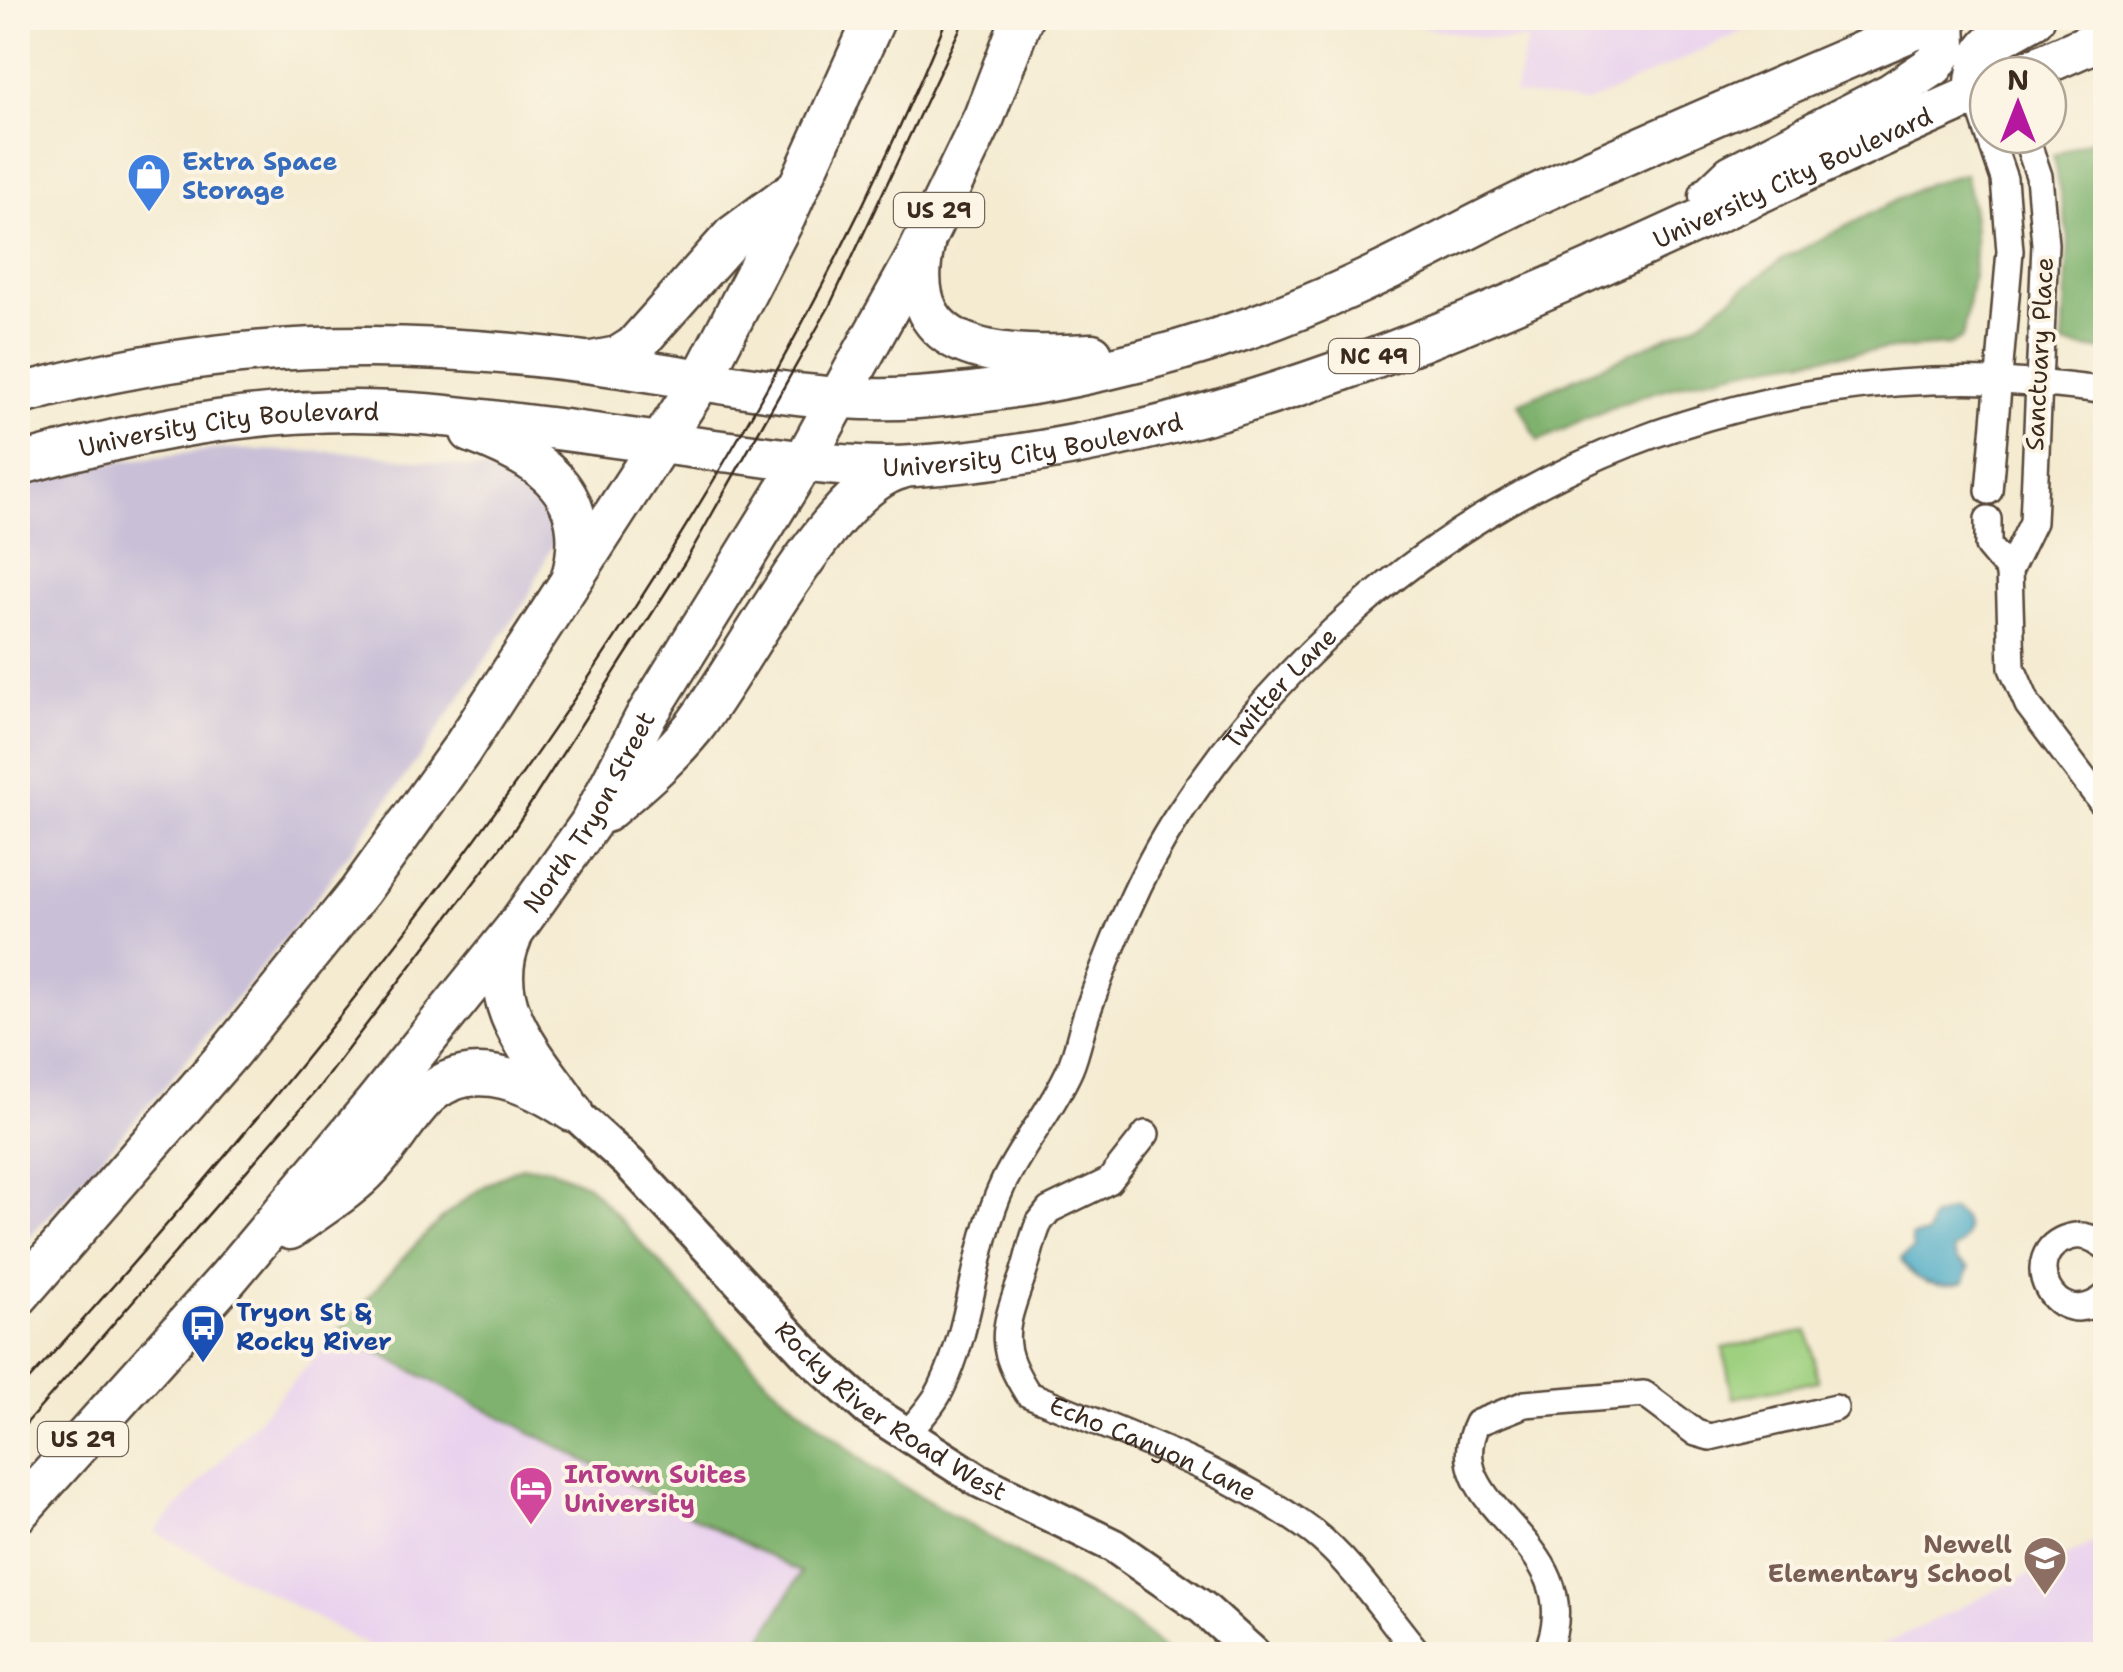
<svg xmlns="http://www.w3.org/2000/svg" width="2123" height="1672" font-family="'Shantell Sans',sans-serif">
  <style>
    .built { fill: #e9d2ee }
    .industrial { fill: #c9bfd7 }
    .green { fill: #9fd080; stroke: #6d7d4f; stroke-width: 2.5 }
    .forest { fill: #7fb26e; stroke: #5d6e46; stroke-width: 2.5 }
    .water { fill: #45a7c4; stroke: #406871; stroke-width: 2.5 }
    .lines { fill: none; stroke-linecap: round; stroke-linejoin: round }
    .minor-casing { stroke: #574739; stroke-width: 30 }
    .tertiary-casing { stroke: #574739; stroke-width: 38 }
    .primary-casing { stroke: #574739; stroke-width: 45 }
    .minor { stroke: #fff; stroke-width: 25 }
    .tertiary { stroke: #fff; stroke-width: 32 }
    .primary { stroke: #fff; stroke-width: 40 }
    .tram { stroke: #3b2a1e; stroke-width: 2.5 }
    .labels { text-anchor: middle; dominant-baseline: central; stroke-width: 8; stroke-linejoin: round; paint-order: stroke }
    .shield { fill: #fcf5e5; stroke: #75675a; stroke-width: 2.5 }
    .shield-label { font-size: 22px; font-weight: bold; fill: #3b2a1e }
    .shop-label { font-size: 25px; font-weight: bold; fill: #366cbe; stroke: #fcf5e5; text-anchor: start }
    .street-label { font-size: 25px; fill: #3b2a1e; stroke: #fcf5e5 }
    .transit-label { font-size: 25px; font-weight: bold; fill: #164399; stroke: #fcf5e5; text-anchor: start }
    .hotel-label { font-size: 25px; font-weight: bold; fill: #b23c85; stroke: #fcf5e5; text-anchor: start }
    .education-label { font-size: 25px; font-weight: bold; fill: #785e54; stroke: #fcf5e5; text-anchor: end }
  </style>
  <rect width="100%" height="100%" fill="#fcf5e5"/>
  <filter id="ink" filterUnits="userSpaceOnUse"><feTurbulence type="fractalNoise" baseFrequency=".01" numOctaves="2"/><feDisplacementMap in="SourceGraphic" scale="20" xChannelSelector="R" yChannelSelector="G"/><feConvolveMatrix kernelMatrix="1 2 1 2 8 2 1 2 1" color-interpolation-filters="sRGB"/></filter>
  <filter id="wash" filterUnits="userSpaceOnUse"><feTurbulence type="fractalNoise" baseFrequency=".0048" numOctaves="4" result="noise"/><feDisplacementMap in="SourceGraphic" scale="40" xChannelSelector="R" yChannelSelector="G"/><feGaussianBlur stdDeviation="2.25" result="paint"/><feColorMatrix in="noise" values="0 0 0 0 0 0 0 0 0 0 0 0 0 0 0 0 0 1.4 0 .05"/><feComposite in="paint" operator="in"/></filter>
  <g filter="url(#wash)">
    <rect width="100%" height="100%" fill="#f4ebd1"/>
    <g class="built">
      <path d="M1375 18H1772L1587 103 1514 94 1527 40 1501 41Z"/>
      <path d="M338 1332 801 1573 753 1654H384L155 1532Z"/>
      <path d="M2105 1537V1654H1864Z"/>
    </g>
    <path class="industrial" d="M219 449 366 453 498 472 548 496 558 522 554 541 528 597 425 749 308 909 163 1089 18 1250V481L52 470Z"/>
    <path class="green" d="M1808 1331 1818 1381 1733 1398 1723 1348Z"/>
    <g class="forest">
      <path d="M2105 134V351L2063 345 2069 239 2053 156Z"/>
      <path d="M1965 174C1983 236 1974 275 1962 338L1949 345C1842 352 1739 364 1637 398 1604 409 1571 427 1538 441L1519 403 1698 323 1781 260 1930 183Z"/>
      <path d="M522 1167H545L588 1185 772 1385 872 1468 1130 1620 1169 1654H753L801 1573 338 1332C392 1273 445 1197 522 1167Z"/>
    </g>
    <path class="water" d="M1952 1210C1971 1220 1971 1239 1953 1250L1957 1260 1969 1268 1964 1282C1940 1290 1913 1283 1901 1259L1913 1249 1911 1237 1927 1234 1931 1218Z"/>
  </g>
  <g filter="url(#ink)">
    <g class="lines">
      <defs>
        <g id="minor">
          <path d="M1975 94 2004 179 2010 251 1989 491"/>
          <path d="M2025 135 2039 176 2045 244 2033 522 2009 571 2012 668 2028 705 2106 808"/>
          <path d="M1988 519V546L2009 571"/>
          <path id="s1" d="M1146 1134 1109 1181 1049 1210 1039 1223C1030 1243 1028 1263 1020 1283 1002 1333 999 1348 1028 1394 1123 1434 1230 1470 1313 1532 1355 1565 1385 1614 1419 1654"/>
          <path d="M2106 1247C2095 1239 2084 1233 2070 1237 2014 1252 2055 1339 2106 1296"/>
          <path id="s2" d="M905 1437C917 1421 934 1405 942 1387 973 1323 973 1248 1003 1184 1022 1144 1052 1110 1070 1069 1078 1050 1081 1029 1088 1010 1112 944 1139 875 1177 817 1382 503 1732 336 2106 391"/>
          <path d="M1546 1654C1596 1541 1433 1511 1477 1423L1525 1404 1644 1394 1696 1433 1710 1437 1835 1408"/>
        </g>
        <g id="tertiary">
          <path id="s3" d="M572 1111 629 1163 812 1359 869 1410 978 1480 1114 1546 1203 1608 1254 1654"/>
        </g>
        <g id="primary">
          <path d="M2019 75 2106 37"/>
          <path d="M1975 94C1978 42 1992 42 2034 18"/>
          <path d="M1710 196 1732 175 1892 93 1934 65 1946 47 1945 18"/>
          <path d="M924 245C898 361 1011 358 1092 354"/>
          <path d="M592 362 618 357 634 347 733 236 795 190"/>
          <path d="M18 395C217 339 402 336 607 365 707 379 815 405 917 398 1067 387 1218 348 1355 285 1419 256 1480 221 1544 191 1676 131 1809 75 1941 18"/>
          <path d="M471 432C542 458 595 492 572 577"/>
          <path id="s4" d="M18 465C150 427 286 402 424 414 527 423 629 440 731 452 792 460 853 470 915 466 1293 441 1646 236 1988 89"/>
          <path d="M605 812C636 786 668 759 694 727 743 664 831 485 902 468"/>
          <path d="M511 938C484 1001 530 1051 565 1100"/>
          <path d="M290 1229C316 1209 348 1191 370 1167 390 1146 404 1120 424 1099 468 1054 528 1081 572 1111"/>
          <path d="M18 1296 231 1051 360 891 462 749 701 380 785 217 875 18"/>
          <path id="s5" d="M18 1512 228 1278 375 1103 515 929 590 824 645 718 804 461 915 260 984 117 1022 18"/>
        </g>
      </defs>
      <use href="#minor" class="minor-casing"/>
      <use href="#tertiary" class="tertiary-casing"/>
      <use href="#primary" class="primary-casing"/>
      <use href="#minor" class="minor"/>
      <use href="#tertiary" class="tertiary"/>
      <use href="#primary" class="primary"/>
      <g class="tram">
        <path d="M18 1392C392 982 733 535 947 18"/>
        <path d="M18 1433 316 1091 513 831 685 562 829 307 965 18"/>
      </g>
    </g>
  </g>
  <defs>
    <symbol id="shop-pin" viewBox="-11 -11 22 30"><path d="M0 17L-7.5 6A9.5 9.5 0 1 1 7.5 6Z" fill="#3f7fe0" stroke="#fcf5e5"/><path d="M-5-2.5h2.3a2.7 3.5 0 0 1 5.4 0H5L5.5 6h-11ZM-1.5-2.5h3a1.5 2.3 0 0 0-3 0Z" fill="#fff"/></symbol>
    <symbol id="bus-pin" viewBox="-11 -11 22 30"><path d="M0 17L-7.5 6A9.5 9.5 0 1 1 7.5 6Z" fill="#1a4fb4" stroke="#fcf5e5"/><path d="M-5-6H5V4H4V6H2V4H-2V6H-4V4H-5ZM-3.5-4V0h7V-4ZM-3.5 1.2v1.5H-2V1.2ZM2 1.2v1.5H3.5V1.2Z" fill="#fff"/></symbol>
    <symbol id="hotel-pin" viewBox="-11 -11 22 30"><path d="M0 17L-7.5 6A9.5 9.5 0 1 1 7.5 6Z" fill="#d1479c" stroke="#fcf5e5"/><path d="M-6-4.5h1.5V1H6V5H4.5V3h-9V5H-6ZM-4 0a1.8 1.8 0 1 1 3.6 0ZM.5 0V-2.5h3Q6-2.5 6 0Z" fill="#fff"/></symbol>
    <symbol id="school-pin" viewBox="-11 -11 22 30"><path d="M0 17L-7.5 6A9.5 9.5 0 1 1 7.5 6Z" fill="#8d6e63" stroke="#fcf5e5"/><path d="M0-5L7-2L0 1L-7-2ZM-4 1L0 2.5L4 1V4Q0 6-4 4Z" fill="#fff"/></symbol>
  </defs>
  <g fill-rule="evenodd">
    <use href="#shop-pin" x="124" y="150" width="50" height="68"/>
    <use href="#bus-pin" x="178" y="1301" width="50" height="68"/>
    <use href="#hotel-pin" x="506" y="1463" width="50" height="68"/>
    <use href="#school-pin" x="2020" y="1533" width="50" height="68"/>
  </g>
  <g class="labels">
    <g class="shield">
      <rect x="894" y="193" width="90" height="34" rx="8"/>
      <rect x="1329" y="339" width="90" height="34" rx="8"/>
      <rect x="38" y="1422" width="90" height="34" rx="8"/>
    </g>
    <g class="shield-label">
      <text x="939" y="210">US 29</text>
      <text x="1374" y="356">NC 49</text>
      <text x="83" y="1439">US 29</text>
    </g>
    <g class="shop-label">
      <text x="182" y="161">Extra Space<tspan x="182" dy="29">Storage</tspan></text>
    </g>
    <g class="street-label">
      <text stroke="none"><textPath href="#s4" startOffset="1835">University City Boulevard</textPath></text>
      <text transform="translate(2039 354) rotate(-87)">Sanctuary Place</text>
      <text stroke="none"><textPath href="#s4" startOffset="215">University City Boulevard</textPath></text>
      <text stroke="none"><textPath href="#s4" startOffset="1025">University City Boulevard</textPath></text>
      <text stroke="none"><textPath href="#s2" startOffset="848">Twitter Lane</textPath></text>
      <text stroke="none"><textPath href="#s5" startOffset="905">North Tryon Street</textPath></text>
      <text stroke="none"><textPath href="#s3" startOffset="440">Rocky River Road West</textPath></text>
      <text stroke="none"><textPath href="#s1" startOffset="460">Echo Canyon Lane</textPath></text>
    </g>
    <g class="transit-label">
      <text x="236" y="1312">Tryon St &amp;<tspan x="236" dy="29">Rocky River</tspan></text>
    </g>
    <g class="hotel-label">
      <text x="564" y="1474">InTown Suites<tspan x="564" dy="29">University</tspan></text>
    </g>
    <g class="education-label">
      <text x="2012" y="1544">Newell<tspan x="2012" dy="29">Elementary School</tspan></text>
    </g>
  </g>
  <rect width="2123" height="1672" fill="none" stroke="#fcf5e5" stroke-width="60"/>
  <g transform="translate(2018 105)"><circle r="48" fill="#fcf5e5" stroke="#afa495" stroke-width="2.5"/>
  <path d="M0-8L18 38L0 25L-18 38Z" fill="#b5179e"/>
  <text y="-15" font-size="28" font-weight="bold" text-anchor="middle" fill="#3b2a1e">N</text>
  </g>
</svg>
